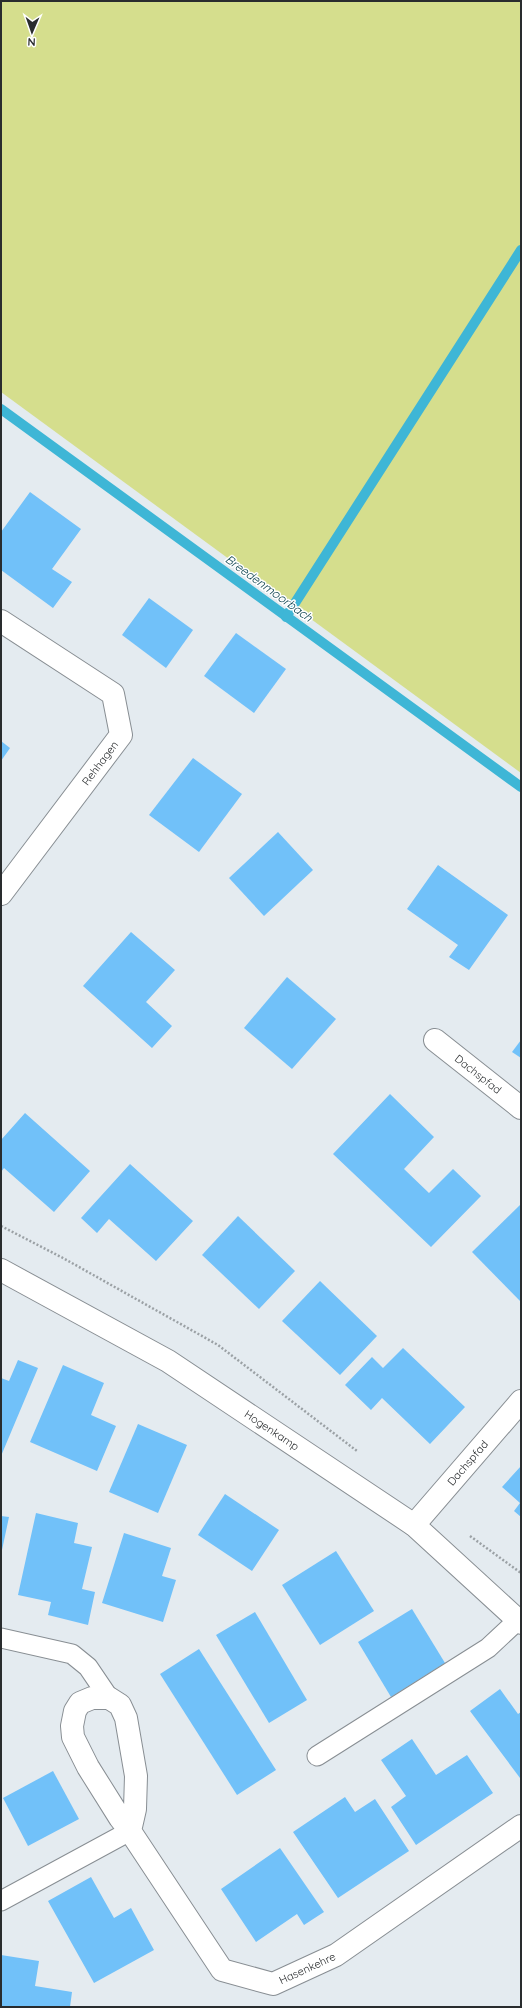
<svg xmlns="http://www.w3.org/2000/svg" width="522" height="2008" font-family="Quicksand,sans-serif">
  <style>
    .green { fill: #d5de8d }
    .lines { fill: none; stroke-linecap: round; stroke-linejoin: round }
    .stream { stroke: #3eb6d6; stroke-width: 10 }
    .building { fill: #71c1f9 }
    .lane-casing { stroke: #888e93; stroke-width: 21 }
    .street-casing { stroke: #888e93; stroke-width: 24 }
    .path { stroke: #9ba1a5; stroke-width: 2.5; stroke-dasharray: 2 2; stroke-linecap: butt }
    .lane { stroke: #fff; stroke-width: 19 }
    .street { stroke: #fff; stroke-width: 22 }
    .labels { text-anchor: middle; dominant-baseline: central; stroke-width: 3; stroke-linejoin: round; paint-order: stroke }
    .street-label { font-size: 11px; fill: #292c2e; stroke: #fff }
    .water-label { font-size: 12px; font-style: italic; fill: #093f4c; stroke: #fff }
  </style>
  <rect width="100%" height="100%" fill="#e4ebf0"/>
  <path class="green" d="M1 1H521V773L1 392Z"/>
  <g class="lines">
    <g class="stream">
      <path d="M1 409 521 787"/>
      <path d="M286 617 521 250"/>
    </g>
  </g>
  <g class="building">
    <path d="M30 492 81 529 52 569 72 582 53 608 1 570V532Z"/>
    <path d="M149 598 193 630 166 668 122 635Z"/>
    <path d="M236 633 286 669 254 713 204 676Z"/>
    <path d="M1 741 10 748 1 761Z"/>
    <path d="M193 758 242 794 199 852 149 815Z"/>
    <path d="M278 832 313 870 264 916 229 878Z"/>
    <path d="M438 865 508 915 469 970 449 957 458 945 407 909Z"/>
    <path d="M131 932 175 970 146 1002 172 1026 152 1048 83 986Z"/>
    <path d="M287 977 336 1019 292 1069 244 1028Z"/>
    <path d="M521 1040V1058L512 1052Z"/>
    <path d="M390 1094 434 1137 404 1169 429 1193 453 1169 481 1196 431 1247 333 1154Z"/>
    <path d="M25 1113 90 1171 54 1212 4 1168 1 1172V1140Z"/>
    <path d="M130 1164 193 1221 156 1261 109 1219 97 1233 81 1218Z"/>
    <path d="M521 1204V1302L472 1252Z"/>
    <path d="M238 1216 295 1271 259 1309 202 1255Z"/>
    <path d="M320 1281 377 1336 340 1375 282 1321Z"/>
    <path d="M403 1348 465 1407 430 1444 382 1398 371 1410 345 1385 372 1357 383 1368Z"/>
    <path d="M18 1360 38 1368 1 1456V1378L9 1381Z"/>
    <path d="M63 1365 104 1383 91 1415 116 1426 97 1471 30 1442Z"/>
    <path d="M138 1424 187 1445 158 1513 109 1492Z"/>
    <path d="M521 1466V1517L514 1511 520 1503 502 1487Z"/>
    <path d="M225 1494 279 1530 252 1571 198 1535Z"/>
    <path d="M36 1513 78 1523 74 1543 92 1547 82 1589 95 1592 88 1625 48 1615 51 1602 18 1595Z"/>
    <path d="M1 1516 9 1517 2 1550H1Z"/>
    <path d="M124 1533 171 1548 162 1576 176 1580 163 1622 102 1603Z"/>
    <path d="M336 1551 374 1611 320 1645 282 1585Z"/>
    <path d="M412 1609 445 1663 391 1697 358 1642Z"/>
    <path d="M255 1612 307 1700 269 1723 216 1635Z"/>
    <path d="M199 1649 276 1770 237 1795 160 1674Z"/>
    <path d="M500 1689 518 1714 521 1712 520 1778 470 1711Z"/>
    <path d="M412 1739 436 1775 467 1755 493 1793 416 1845 391 1807 406 1796 381 1760Z"/>
    <path d="M53 1771 79 1819 28 1846 3 1798Z"/>
    <path d="M345 1797 355 1812 375 1799 409 1851 338 1898 293 1832Z"/>
    <path d="M280 1848 324 1912 304 1925 297 1914 256 1942 221 1889Z"/>
    <path d="M91 1877 114 1918 131 1908 154 1950 94 1983 48 1901Z"/>
    <path d="M1 1955 39 1961 35 1986 72 1992 70 2007H1Z"/>
  </g>
  <g class="lines">
    <defs>
      <g id="lane">
        <path d="M1 1638 72 1654 88 1667 109 1698"/>
        <path d="M317 1756 488 1648 518 1620"/>
        <path d="M1 1901 130 1831"/>
      </g>
      <g id="street">
        <path d="M1 621 113 694 121 735 1 894"/>
        <path id="s1" d="M435 1040 521 1108"/>
        <path id="s2" d="M1 1270 168 1361 414 1525 521 1623"/>
        <path id="s3" d="M414 1525 521 1401"/>
        <path id="s4" d="M130 1831 135 1809 136 1776 126 1718 120 1705 109 1698H92L80 1703 75 1711 72 1726 73 1737 88 1767 120 1818 130 1831 222 1970 273 1984 336 1955 521 1826"/>
      </g>
    </defs>
    <use href="#lane" class="lane-casing"/>
    <use href="#street" class="street-casing"/>
    <g class="path">
      <path d="M1 1226 63 1258 218 1345 357 1451"/>
      <path d="M470 1536 521 1573"/>
    </g>
    <use href="#lane" class="lane"/>
    <use href="#street" class="street"/>
  </g>
  <g class="labels">
    <g class="street-label">
      <text transform="translate(100 763) rotate(-53)">Rehhagen</text>
      <text stroke="none"><textPath href="#s1" startOffset="55">Dachspfad</textPath></text>
      <text stroke="none"><textPath href="#s2" startOffset="315">Hogenkamp</textPath></text>
      <text stroke="none"><textPath href="#s3" startOffset="82">Dachspfad</textPath></text>
      <text stroke="none"><textPath href="#s4" startOffset="575">Hasenkehre</textPath></text>
    </g>
    <g class="water-label">
      <text transform="translate(269 588) rotate(36)">Breedenmoorbach</text>
    </g>
  </g>
  <rect width="522" height="2008" fill="none" stroke="#292c2e" stroke-width="4"/>
  <g transform="translate(32 32) rotate(182)" stroke="#ffffff" stroke-width="3" paint-order="stroke">
  <path d="M0-3L7 15L0 10L-7 15Z" fill="#292c2e"/>
  <text y="-6" font-size="11" font-weight="bold" text-anchor="middle" fill="#292c2e">N</text>
  </g>
</svg>
